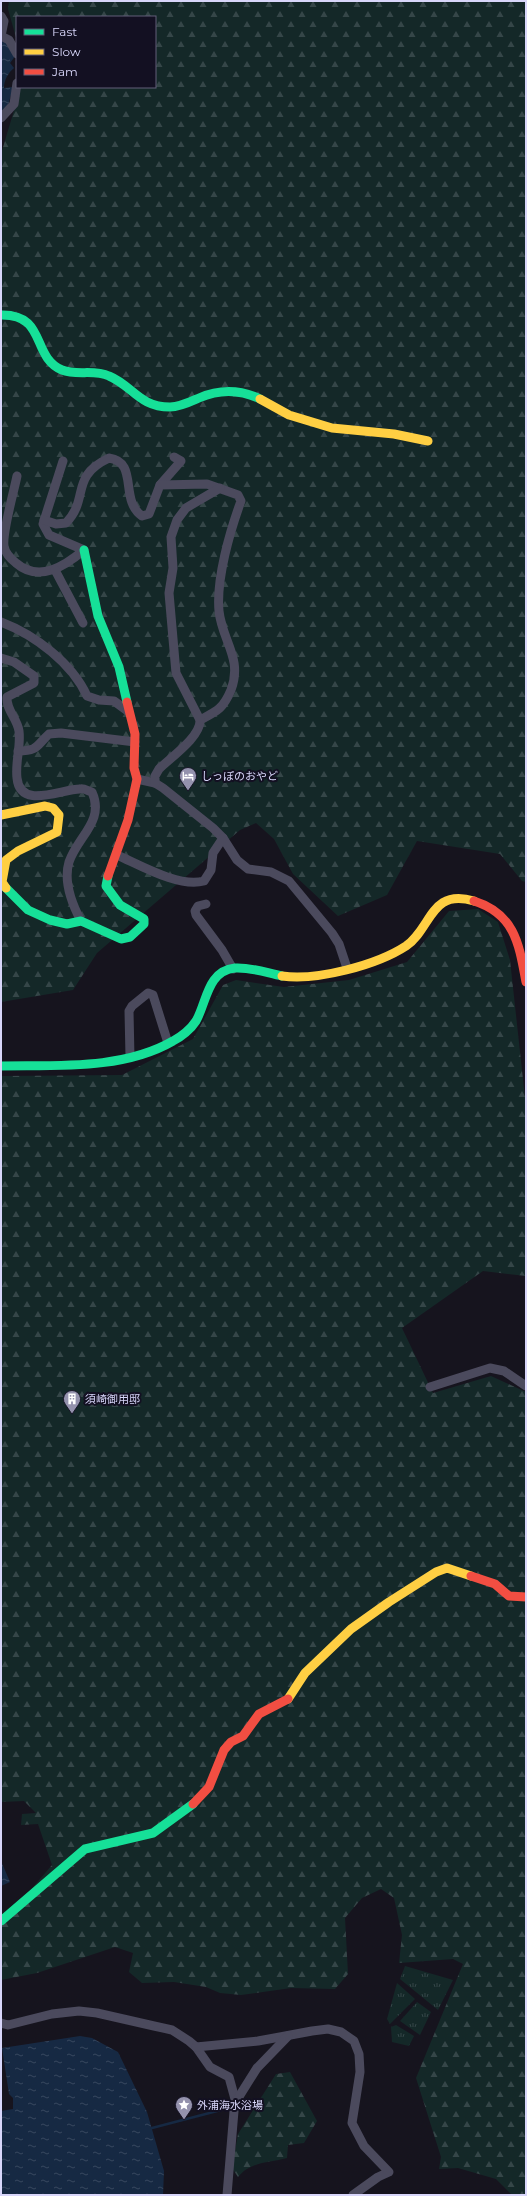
<svg xmlns="http://www.w3.org/2000/svg" width="527" height="2196" font-family="Montserrat,'Noto Sans JP',sans-serif">
  <style>
    .grass { fill: url(#grass-tufts) }
    .forest { fill: url(#forest-firs) }
    .water { fill: url(#water-ripples) }
    .lines { fill: none; stroke-linecap: round; stroke-linejoin: round }
    .stream { stroke: #162943; stroke-width: 2.5 }
    .street { stroke: #4b4a5d; stroke-width: 9 }
    .fast { stroke: #16e098; stroke-width: 9 }
    .slow { stroke: #ffcf43; stroke-width: 9 }
    .jam { stroke: #f24e42; stroke-width: 9 }
    .labels { text-anchor: middle; dominant-baseline: central; stroke-width: 4; stroke-linejoin: round; paint-order: stroke }
    .poi-label { font-size: 11px; fill: #d8d6fa; stroke: #131022; text-anchor: start }
  </style>
  <defs>
    <pattern id="grass-tufts" width="24" height="20" patternUnits="userSpaceOnUse"><rect width="24" height="20" fill="#142828"/><path d="M3 7l-1-3M5 7V3M7 7l1-3M15 17l-1-3M17 17v-4M19 17l1-3" fill="none" stroke="#354648"/></pattern>
    <pattern id="forest-firs" width="22" height="20" patternUnits="userSpaceOnUse"><rect width="22" height="20" fill="#142828"/><path d="M5 1l3.5 6h-7zM16 11l3.5 6h-7z" fill="#354648"/></pattern>
    <pattern id="water-ripples" width="26" height="14" patternUnits="userSpaceOnUse"><rect width="26" height="14" fill="#162943"/><path d="M2 4q2-2 4 0t4 0M15 11q2-2 4 0t4 0" fill="none" stroke="#37475f"/></pattern>
  </defs>
  <rect width="100%" height="100%" fill="#16141e"/>
  <g class="grass">
    <path d="M405 1966 453 1980 438 2010 400 1979Z"/>
    <path d="M397 1983 415 1999 390 2024 387 2019Z"/>
    <path d="M417 2002 431 2012 420 2035 400 2021Z"/>
    <path d="M396 2025 414 2036 409 2046 392 2042 391 2027Z"/>
  </g>
  <g class="forest">
    <path d="M9 1H526V882L522 881 500 854 417 841 387 895 338 916 293 874 274 839 256 823 240 830 97 953 73 990 1 1002V154L21 87H155V17H17V41L8 9Z"/>
    <path d="M478 909 498 922 510 960 526 1107V1276L483 1271 402 1328 433 1393 491 1376 526 1392V2195H512L496 2179 458 2168 439 2169 441 2157 416 2078 463 1964 453 1959 399 1963 402 1935 394 1898 381 1889 362 1898 345 1918 348 1974 335 1989 291 1988 241 1995 220 1993 206 1987 174 1982 142 1983 129 1972 133 1953 115 1947 37 1973 1 1980V1920L9 1915 52 1865 38 1824 21 1825 22 1814 36 1813 24 1801 1 1802V1076L122 1075 193 1039 223 985 236 980 284 987 349 980 407 962 449 911Z"/>
    <path d="M290 2072 317 2121 304 2143 288 2145 287 2158C269 2163 251 2161 238 2177L232 2168 238 2134 276 2074Z"/>
  </g>
  <g class="water">
    <path d="M1 37 16 55 10 63 14 68C8 73 4 80 4 88L13 87 8 106 1 113Z"/>
    <path d="M1 1861 10 1882 1 1886Z"/>
    <path d="M80 2036 92 2038 118 2052 147 2112 164 2171 163 2195H1V2111L13 2109V2098L9 2094 2 2048Z"/>
  </g>
  <g class="lines">
    <path class="stream" d="M152 2128 221 2110"/>
    <g class="street">
      <path d="M1 16 4 21 1 36 9 40 17 54"/>
      <path d="M1 118 14 104 17 83"/>
      <path d="M17 476C14 491 2 533 4 546 5 553 11 559 16 563 39 583 65 566 84 550L49 535 43 524 63 461"/>
      <path d="M160 485 181 461 174 457"/>
      <path d="M44 520 56 524 66 523C90 498 69 477 109 458 139 462 119 500 142 516L149 514 160 485 207 484 238 495 241 501C230 531 216 579 219 611 222 641 243 658 231 690 223 709 217 711 200 720"/>
      <path d="M55 570 83 623"/>
      <path d="M1 622C35 635 72 663 87 696L99 700 114 701 129 712"/>
      <path d="M1 658 14 662 34 676V683L7 697C6 710 17 718 19 731 21 747 15 762 17 778 20 810 61 789 80 789 84 788 88 791 92 792 105 821 78 836 69 862 63 882 72 904 81 921"/>
      <path d="M18 751C38 751 36 746 49 734L61 733 135 742"/>
      <path d="M137 779 155 783 163 788 213 828 223 838 237 860 248 869 271 872 289 881 332 933 339 944 347 968"/>
      <path d="M155 783V776L159 769C170 758 201 737 200 720L176 673 169 593 173 568 171 537 177 520 186 508 220 488"/>
      <path d="M117 855C140 865 179 888 204 881L211 870 213 853 223 838"/>
      <path d="M206 904 198 906 195 911 196 915 222 950 233 969"/>
      <path d="M130 1057 129 1011 132 1006 148 993 153 995 168 1043"/>
      <path d="M430 1387 490 1368 504 1371 526 1386"/>
      <path d="M1 2023 8 2025 52 2014 79 2011 97 2013 154 2026 172 2030 189 2041 196 2047 210 2067 229 2077 235 2099 227 2195"/>
      <path d="M196 2047 258 2041 312 2031 328 2029 341 2032 354 2041 359 2054 360 2072 352 2123 364 2146 389 2172 378 2177 353 2195"/>
      <path d="M235 2103 257 2068 288 2036"/>
    </g>
    <g class="fast">
      <path d="M1 315C47 314 31 357 62 370 77 376 94 369 109 376 133 386 139 407 170 407 180 407 190 402 199 398 220 389 239 389 260 399"/>
      <path d="M84 550 98 616 119 667 127 702"/>
      <path d="M6 888 28 910 50 920 67 924 81 921 121 939 130 937 144 924V919L120 905 106 886 108 876"/>
      <path d="M1 1066C57 1065 123 1070 173 1041 181 1037 191 1029 196 1021 207 1002 207 971 235 968 251 967 267 973 282 976"/>
      <path d="M1 1921 85 1849 153 1833 193 1804"/>
    </g>
    <g class="slow">
      <path d="M260 399 289 415 332 428 394 434 428 441"/>
      <path d="M1 815 45 806 53 808 59 815 57 832 18 851 6 860 2 882 6 888"/>
      <path d="M282 976C317 981 377 965 406 946 432 928 430 888 474 901"/>
      <path d="M288 1699 305 1673 351 1629 389 1602 436 1572 447 1568 471 1576"/>
    </g>
    <g class="jam">
      <path d="M108 876 128 820 137 779 134 768 135 734 127 702"/>
      <path d="M474 901C515 914 519 944 526 982"/>
      <path d="M471 1576 495 1584 509 1596 526 1597"/>
      <path d="M193 1804 209 1787 224 1750 231 1742 243 1736 259 1714 288 1699"/>
    </g>
  </g>
  <defs>
    <symbol id="hotel-pin" viewBox="-11 -11 22 30"><path d="M0 17L-7.5 6A9.5 9.5 0 1 1 7.5 6Z" fill="#9492ad" stroke="#131022"/><path d="M-6-4.5h1.5V1H6V5H4.5V3h-9V5H-6ZM-4 0a1.8 1.8 0 1 1 3.6 0ZM.5 0V-2.5h3Q6-2.5 6 0Z" fill="#fff"/></symbol>
    <symbol id="building-pin" viewBox="-11 -11 22 30"><path d="M0 17L-7.5 6A9.5 9.5 0 1 1 7.5 6Z" fill="#9492ad" stroke="#131022"/><path d="M-4-6H4V6H1V3H-1V6H-4ZM-2.5-4.3h1.7v1.8h-1.7ZM.8-4.3h1.7v1.8H.8ZM-2.5-1h1.7V.8h-1.7ZM.8-1h1.7V.8H.8Z" fill="#fff"/></symbol>
    <symbol id="sight-pin" viewBox="-11 -11 22 30"><path d="M0 17L-7.5 6A9.5 9.5 0 1 1 7.5 6Z" fill="#9492ad" stroke="#131022"/><path d="M0-6L1.8-2.2L6-1.7L2.9 1.2L3.7 5.4L0 3.3L-3.7 5.4L-2.9 1.2L-6-1.7L-1.8-2.2Z" fill="#fff"/></symbol>
  </defs>
  <g fill-rule="evenodd">
    <use href="#hotel-pin" x="178" y="766" width="20" height="27"/>
    <use href="#building-pin" x="62" y="1389" width="20" height="27"/>
    <use href="#sight-pin" x="174" y="2095" width="20" height="27"/>
  </g>
  <g class="labels">
    <g class="poi-label">
      <text x="201" y="776">しっぽのおやど</text>
      <text x="85" y="1399">須崎御用邸</text>
      <text x="197" y="2105">外浦海水浴場</text>
    </g>
  </g>
  <rect width="527" height="2196" fill="none" stroke="#d8d6fa" stroke-width="4"/>
  <rect x="16" y="16" width="140" height="72" fill="#131022" stroke="#625f78"/>
  <rect x="24" y="29" width="20" height="6" fill="#16e098" stroke="#625f78"/>
  <text x="52" y="36" font-size="12" fill="#d8d6fa">Fast</text>
  <rect x="24" y="49" width="20" height="6" fill="#ffcf43" stroke="#625f78"/>
  <text x="52" y="56" font-size="12" fill="#d8d6fa">Slow</text>
  <rect x="24" y="69" width="20" height="6" fill="#f24e42" stroke="#625f78"/>
  <text x="52" y="76" font-size="12" fill="#d8d6fa">Jam</text>
</svg>
